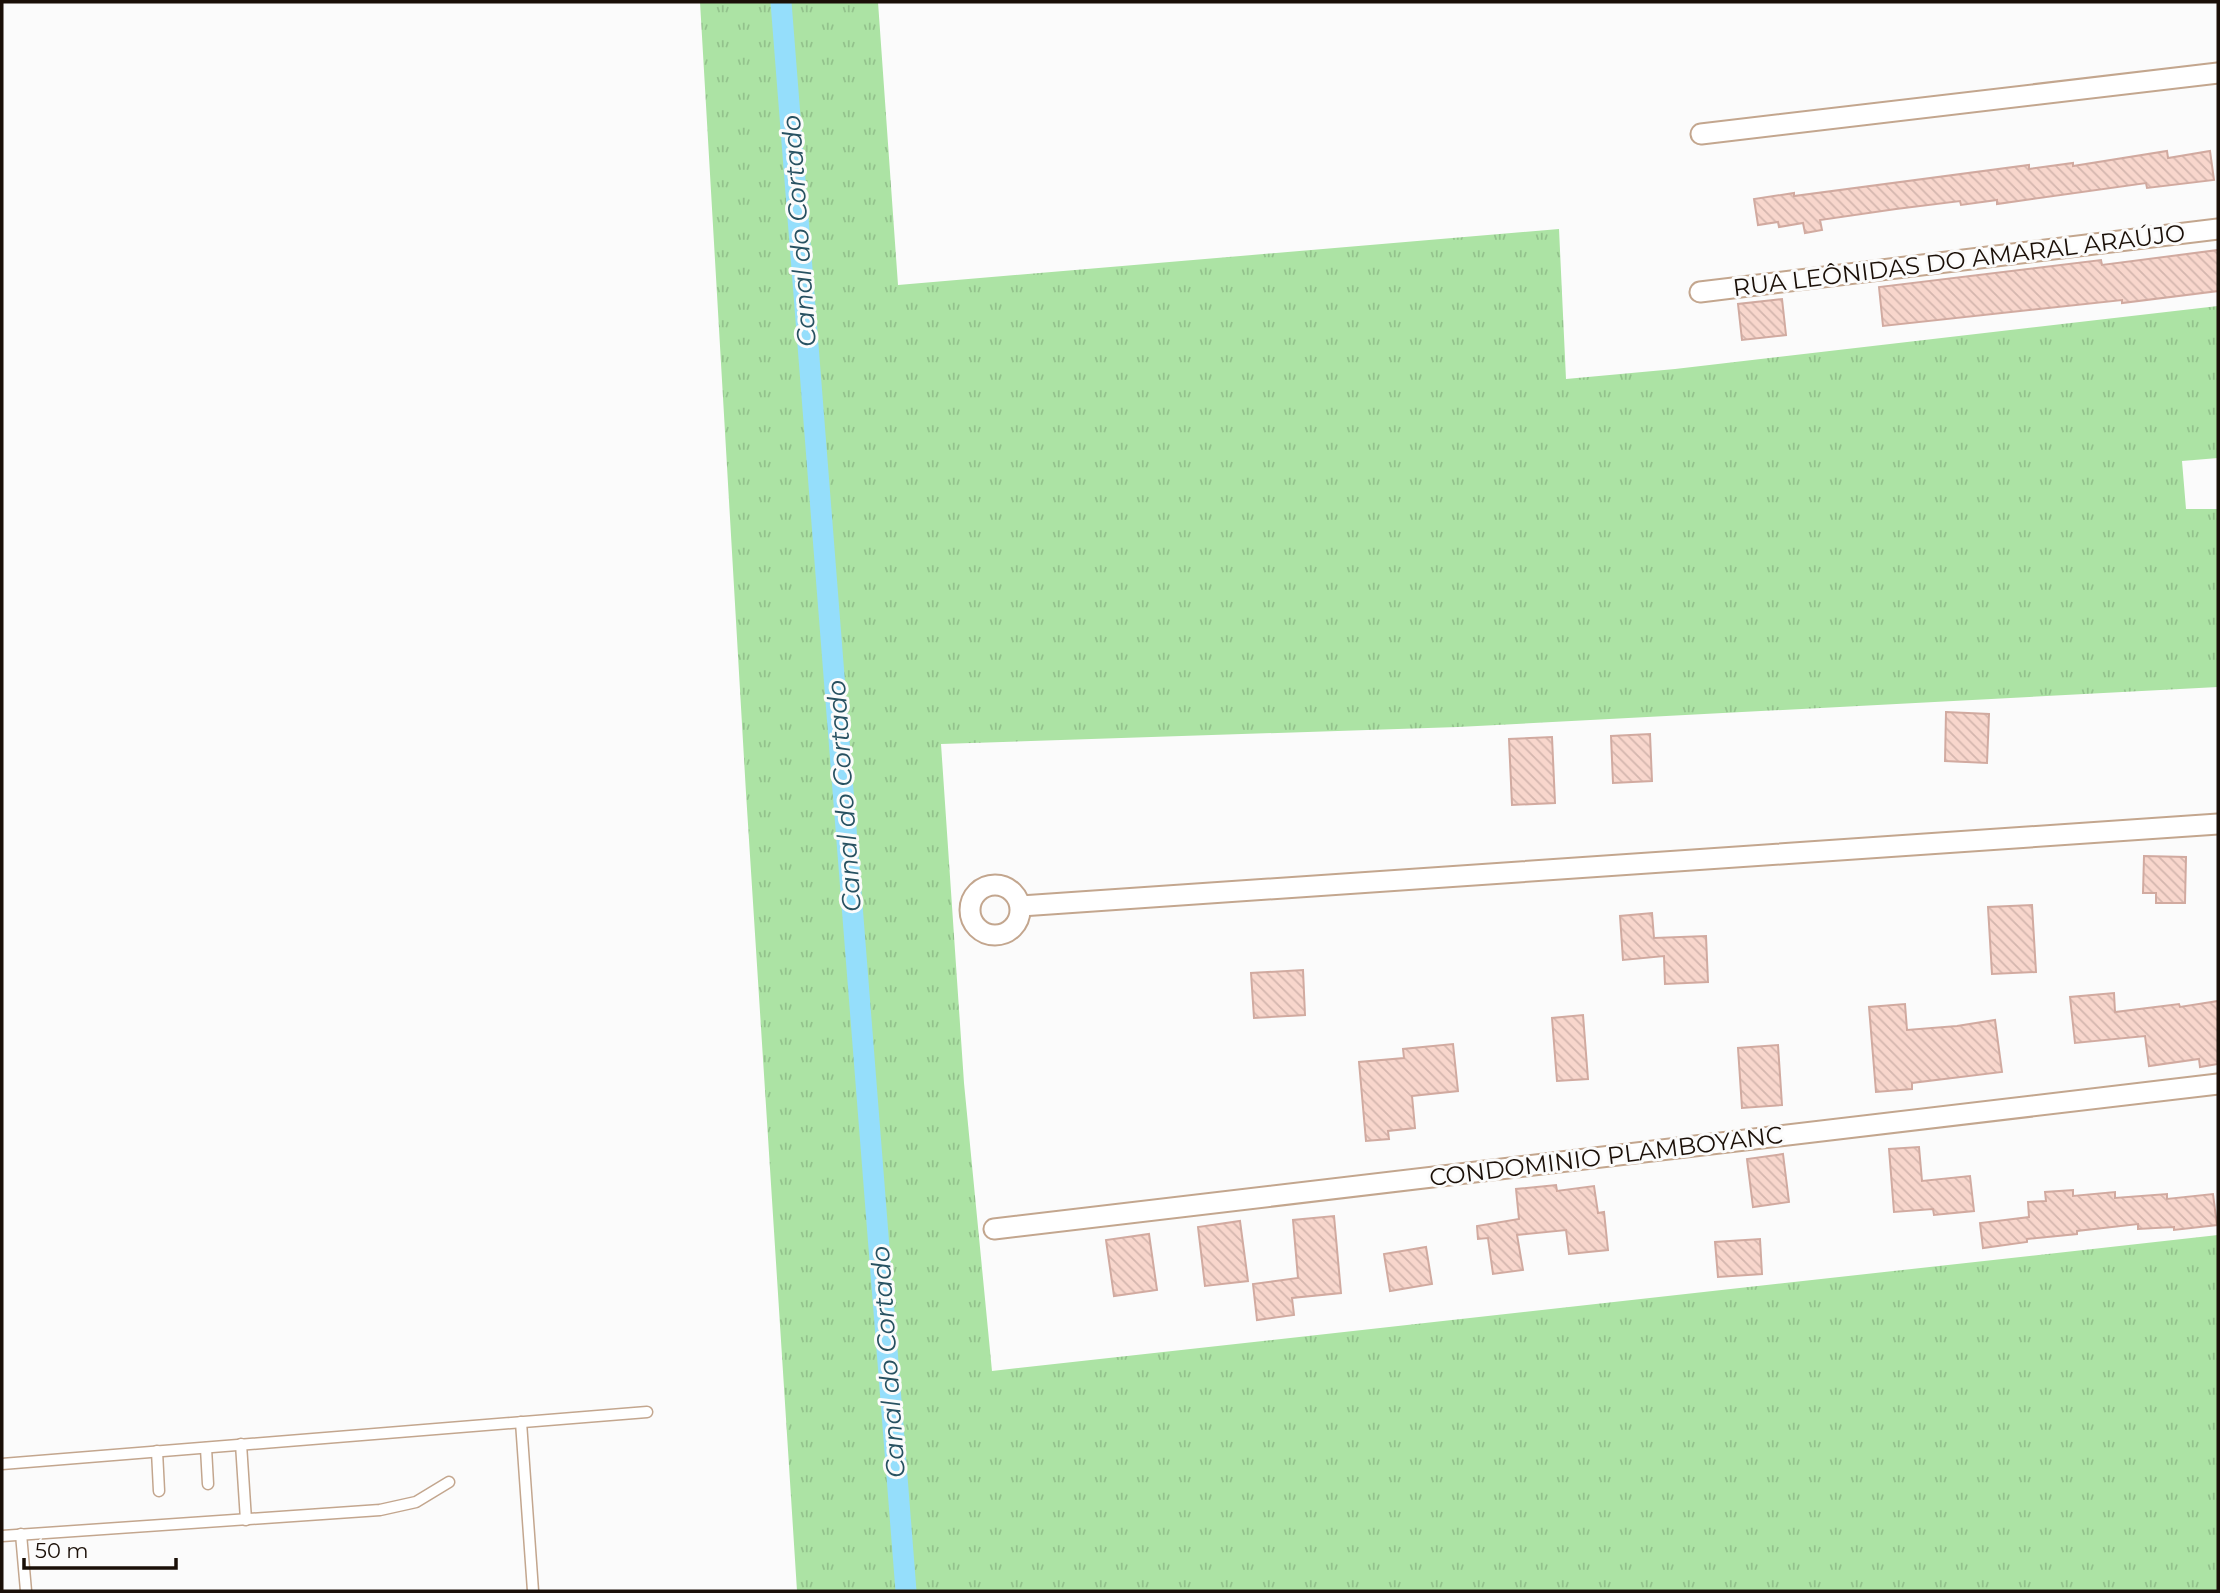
<svg xmlns="http://www.w3.org/2000/svg" width="2220" height="1593" font-family="Montserrat,sans-serif">
  <style>
    .grass { fill: url(#grass-tufts) }
    .lines { fill: none; stroke-linecap: round; stroke-linejoin: round }
    .canal { stroke: #95defb; stroke-width: 21 }
    .building { fill: url(#building-back-hatch); stroke: #d1aaa0; stroke-width: 2 }
    .service-casing { stroke: #c3a68e; stroke-width: 13 }
    .minor-casing { stroke: #c3a68e; stroke-width: 23 }
    .service { stroke: #fff; stroke-width: 10 }
    .minor { stroke: #fff; stroke-width: 19 }
    .labels { text-anchor: middle; dominant-baseline: central; stroke-width: 6; stroke-linejoin: round; paint-order: stroke }
    .street-label { font-size: 24px; fill: #1a0f07; stroke: #fbfbfb }
    .water-label { font-size: 26px; font-style: italic; fill: #275161; stroke: #fbfbfb }
  </style>
  <defs>
    <pattern id="grass-tufts" width="24" height="20" patternUnits="userSpaceOnUse" patternTransform="scale(1.75)"><rect width="24" height="20" fill="#ace3a4"/><path d="M3 7l-1-3M5 7V3M7 7l1-3M15 17l-1-3M17 17v-4M19 17l1-3" fill="none" stroke="#93c28c"/></pattern>
    <pattern id="building-back-hatch" width="6" height="6" patternUnits="userSpaceOnUse" patternTransform="scale(1.75)"><rect width="6" height="6" fill="#f8d6cc"/><path d="M-1 5l2 2M0 0l6 6M5-1l2 2" fill="none" stroke="#d4b6ae"/></pattern>
  </defs>
  <rect width="100%" height="100%" fill="#fbfbfb"/>
  <path class="grass" d="M700 2H878L898 285 1559 229 1566 379 1675 369 2218 306V458L2182 461 2186 509H2218V687L1458 727 941 744 964 1083 992 1371 2218 1235V1591H797L746 793Z"/>
  <g class="lines">
    <path class="canal" d="M781 2 906 1591"/>
  </g>
  <g class="building">
    <path d="M2167 151 2168 158 2210 151 2214 180 2147 188 2146 183 1997 204V200L1961 205 1960 201 1896 209 1820 220 1822 230 1805 233 1803 223 1779 227 1778 222 1758 225 1754 199 1794 193V196L2029 165V169L2073 163V166Z"/>
    <path d="M2218 250V291L2122 303V300L1883 326 1879 287 2101 260 2102 265Z"/>
    <path d="M1782 299 1786 335 1742 340 1738 304Z"/>
    <path d="M1946 712 1989 714 1987 763 1945 761Z"/>
    <path d="M1650 734 1652 781 1613 783 1611 736Z"/>
    <path d="M1552 737 1555 803 1512 805 1509 739Z"/>
    <path d="M2144 856 2186 857 2185 903H2156V893H2143Z"/>
    <path d="M2032 905 2036 972 1992 974 1988 907Z"/>
    <path d="M1652 913 1654 938 1706 936 1708 982 1665 984 1664 956 1623 960 1620 916Z"/>
    <path d="M1303 970 1305 1015 1254 1018 1251 973Z"/>
    <path d="M2114 993 2115 1012 2179 1004 2180 1007 2218 1001V1064L2200 1067 2199 1059 2149 1066 2145 1036 2075 1043 2070 997Z"/>
    <path d="M1905 1004 1907 1030 1957 1026 1995 1020 2002 1072 1912 1083V1089L1876 1092 1869 1007Z"/>
    <path d="M1583 1015 1588 1079 1557 1081 1552 1018Z"/>
    <path d="M1453 1044 1458 1091 1412 1096 1415 1128 1388 1131 1389 1139 1366 1141 1359 1062 1404 1058 1403 1049Z"/>
    <path d="M1778 1045 1782 1105 1742 1108 1738 1048Z"/>
    <path d="M1919 1147 1922 1181 1970 1176 1974 1211 1934 1215 1933 1209 1894 1212 1889 1149Z"/>
    <path d="M1783 1154 1789 1202 1753 1207 1747 1159Z"/>
    <path d="M1556 1185 1557 1191 1594 1186 1598 1213 1604 1212 1608 1250 1569 1254 1566 1230 1517 1235 1523 1270 1493 1274 1488 1238 1478 1239 1477 1226 1519 1219 1516 1189Z"/>
    <path d="M2073 1190V1196L2115 1192V1198L2167 1194V1199L2213 1194 2217 1225 2174 1230V1227L2138 1229V1224L2077 1231V1234L2027 1239V1242L1983 1248 1980 1223 2029 1217 2028 1202 2046 1201 2045 1192Z"/>
    <path d="M1334 1216 1341 1293 1292 1298 1294 1315 1257 1320 1253 1284 1298 1278 1293 1220Z"/>
    <path d="M1240 1221 1248 1281 1205 1286 1198 1227Z"/>
    <path d="M1149 1234 1157 1290 1114 1296 1106 1240Z"/>
    <path d="M1760 1239 1762 1274 1718 1277 1715 1242Z"/>
    <path d="M1426 1247 1432 1284 1390 1291 1384 1254Z"/>
  </g>
  <g class="lines">
    <defs>
      <g id="service">
        <path d="M521 1422 533 1591"/>
        <path d="M241 1444 246 1520"/>
        <path d="M206 1448 208 1484"/>
        <path d="M157 1451 159 1491"/>
        <path d="M2 1464 647 1412"/>
        <path d="M21 1534 26 1591"/>
        <path d="M2 1536 380 1510 416 1502 449 1482"/>
      </g>
      <g id="minor">
        <path d="M1701 134 2218 73"/>
        <path d="M1700 292 2218 229"/>
        <circle cx="995" cy="910" r="25"/>
        <path d="M1021 906 2218 824"/>
        <path d="M994 1229 2218 1084"/>
      </g>
    </defs>
    <use href="#service" class="service-casing"/>
    <use href="#minor" class="minor-casing"/>
    <use href="#service" class="service"/>
    <use href="#minor" class="minor"/>
  </g>
  <g class="labels">
    <g class="street-label">
      <text transform="translate(1959 260) rotate(-7)">RUA LEÔNIDAS DO AMARAL ARAÚJO</text>
      <text transform="translate(1606 1156) rotate(-7)">CONDOMINIO PLAMBOYANC</text>
    </g>
    <g class="water-label">
      <text transform="translate(799 231) rotate(-94)">Canal do Cortado</text>
      <text transform="translate(844 796) rotate(-94)">Canal do Cortado</text>
      <text transform="translate(888 1362) rotate(-94)">Canal do Cortado</text>
    </g>
  </g>
  <rect width="2220" height="1593" fill="none" stroke="#1a0f07" stroke-width="7"/>
  <path d="M24 1558v10h152v-10" fill="none" stroke="#1a0f07" stroke-width="3.5"/>
  <text x="35" y="1558" font-size="21" fill="#1a0f07" stroke="#fbfbfb" stroke-width="5" paint-order="stroke">50 m</text>
</svg>
